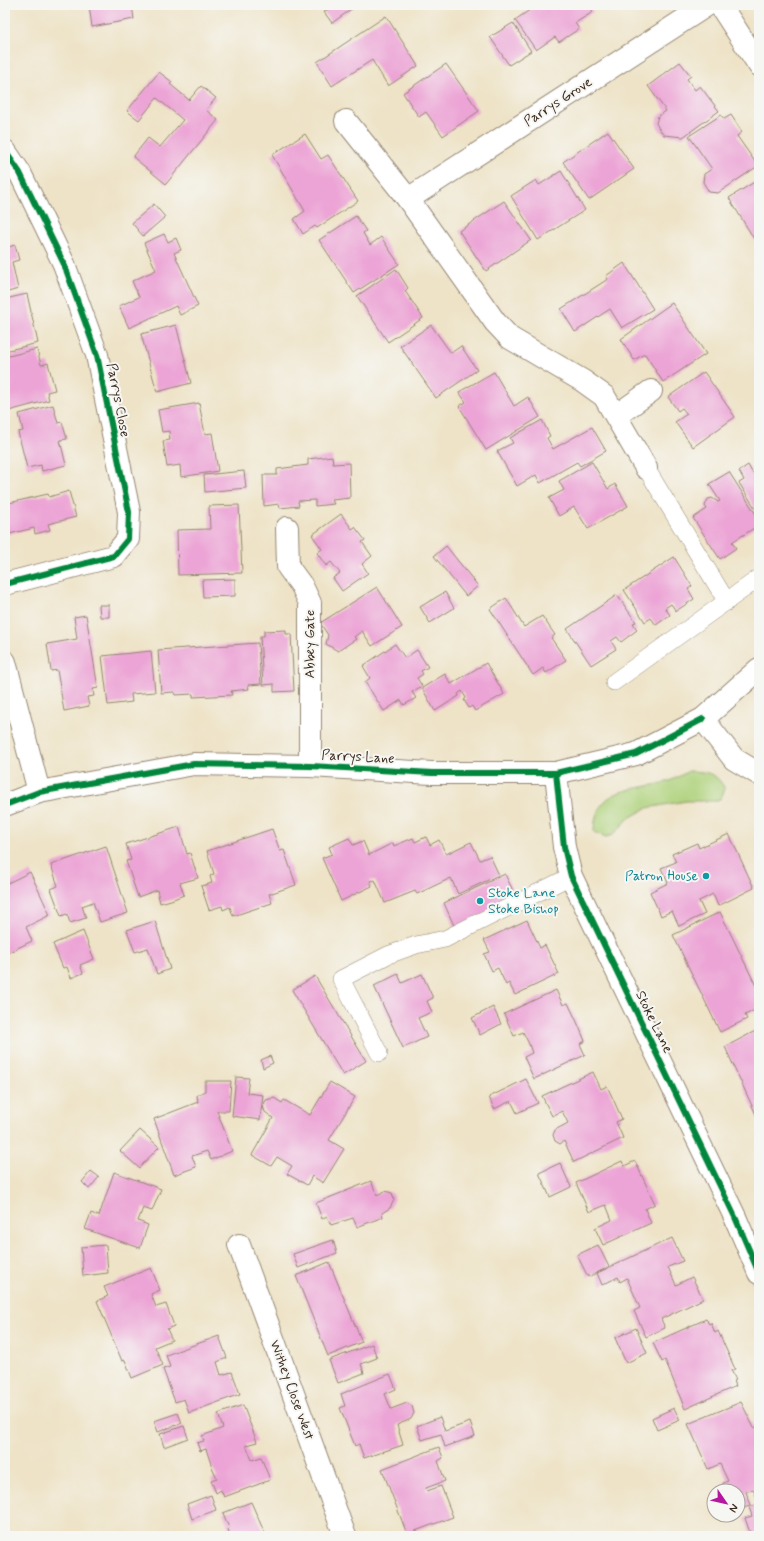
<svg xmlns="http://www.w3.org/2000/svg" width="764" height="1541" font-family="Mynerve,sans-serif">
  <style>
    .green { fill: #afd27b; stroke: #757e4c }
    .building { fill: #eca4d6 }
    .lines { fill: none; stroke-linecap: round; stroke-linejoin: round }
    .lane-casing { stroke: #948672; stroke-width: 18 }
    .street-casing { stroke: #948672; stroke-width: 24 }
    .secondary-casing { stroke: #948672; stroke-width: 24 }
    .lane { stroke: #fff; stroke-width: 17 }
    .street { stroke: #fff; stroke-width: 22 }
    .secondary { stroke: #fff; stroke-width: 22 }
    .cycleway-casing { stroke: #f6f6f2; stroke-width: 8 }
    .cycleway { stroke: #00873e; stroke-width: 6 }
    .culture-dot { fill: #0f9aa8; stroke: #f6f6f2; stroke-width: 1.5 }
    .labels { text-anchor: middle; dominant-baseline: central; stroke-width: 4; stroke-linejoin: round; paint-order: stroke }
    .street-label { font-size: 14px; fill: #3b2a1e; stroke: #f6f6f2 }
    .culture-label { font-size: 14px; fill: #0d838f; stroke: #f6f6f2; text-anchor: end }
  </style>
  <rect width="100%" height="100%" fill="#f6f6f2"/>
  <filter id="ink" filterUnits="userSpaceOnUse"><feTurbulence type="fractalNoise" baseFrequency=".025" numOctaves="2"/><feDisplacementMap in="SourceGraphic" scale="8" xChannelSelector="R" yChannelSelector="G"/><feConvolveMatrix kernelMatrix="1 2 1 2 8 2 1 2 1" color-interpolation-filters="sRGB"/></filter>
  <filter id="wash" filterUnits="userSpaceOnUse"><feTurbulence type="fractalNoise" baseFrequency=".012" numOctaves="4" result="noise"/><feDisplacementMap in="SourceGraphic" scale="16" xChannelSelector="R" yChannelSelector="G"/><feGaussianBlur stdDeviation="0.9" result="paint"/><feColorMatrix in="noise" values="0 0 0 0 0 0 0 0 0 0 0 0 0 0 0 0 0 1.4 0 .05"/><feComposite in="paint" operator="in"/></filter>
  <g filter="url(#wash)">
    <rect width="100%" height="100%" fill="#eee3c7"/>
    <path class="green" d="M689 771C707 772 716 772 725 789L721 798 716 801H686L647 808 629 818 613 835 606 837 594 832C595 787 630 791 663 783 672 781 681 775 689 771Z"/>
    <g id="blocks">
      <g class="building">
        <path d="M89 5H132L134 19 92 27Z"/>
        <path d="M334 5H357L332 23 324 12Z"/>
        <path d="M537 5H589L593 12 575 23 579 29 559 42 555 37 536 50 515 20Z"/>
        <path d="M386 16 418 66 388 86 372 60 332 86 317 62Z"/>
        <path d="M513 23 531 51 509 65 490 37Z"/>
        <path d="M680 62 691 76 687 79 695 90 700 86 719 111 683 137 664 135 659 129 656 123 658 116 666 111 648 86Z"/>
        <path d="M446 64 479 111 443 136 426 112 419 117 403 93Z"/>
        <path d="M159 72 172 82 170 84 189 100 201 86 216 98 206 110 218 120 166 184 133 157 148 138 160 147 183 120 157 98 139 120 127 111Z"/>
        <path d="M721 115 724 119 731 115 742 132 737 136 758 166 718 193 709 192 703 182 704 174 712 169 689 136Z"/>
        <path d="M608 131 634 169 589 200 563 162Z"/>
        <path d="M305 134 321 159 328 155 358 201 317 228 315 226 303 234 294 219 305 211 272 155Z"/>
        <path d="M561 171 585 210 538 240 511 196 536 180 539 185Z"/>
        <path d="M759 179V247L729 198Z"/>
        <path d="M504 201 531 240 486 271 459 231Z"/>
        <path d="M154 204 165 217 143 236 132 223Z"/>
        <path d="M356 216 366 231 363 233 370 245 381 237 399 264 354 293 319 240Z"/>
        <path d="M164 234 168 242 176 238 181 250 174 253 198 306 180 315 176 306 129 328 119 306 139 297 132 281 156 270 144 243Z"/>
        <path d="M15 245 19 260 12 262 18 289 5 293V248Z"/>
        <path d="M624 263 653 309 622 328 610 309 575 332 561 309 608 279 606 276Z"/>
        <path d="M396 269 408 288 405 291 423 318 388 342 357 296Z"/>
        <path d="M27 294 38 343 5 351V299Z"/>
        <path d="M672 303 706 354 663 382 645 354 634 360 621 339Z"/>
        <path d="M176 325 191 383 157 392 141 334Z"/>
        <path d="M431 325 451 353 461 346 477 370 436 398 400 346Z"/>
        <path d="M37 349 41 365 48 363 55 390 47 392 49 400 5 412V357Z"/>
        <path d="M494 372 514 406 528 397 540 417 486 450 459 406 466 402 459 392Z"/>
        <path d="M704 372 735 417 693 447 675 422 687 414 682 408 678 411 668 397Z"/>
        <path d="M199 403 205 434 212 433 218 471 181 477 180 465 167 467 163 441 170 440 169 431 162 432 158 410Z"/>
        <path d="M53 405 58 423 62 422 67 439 60 440 66 465 42 471 41 465 27 468 18 432 23 431 19 414Z"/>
        <path d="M542 420 550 436 547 438 553 449 592 427 606 451 580 466 577 462 540 483 536 475 517 486 497 451 513 443 510 438Z"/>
        <path d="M332 456 333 464 349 463 350 498 332 500 334 504 315 506V500L298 501 299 506 280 508 279 504 264 506 263 475H277V469L308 465V459Z"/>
        <path d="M759 461V514L739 483 744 480 739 471 748 465 753 474 755 472V465Z"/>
        <path d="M592 462 608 489 615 484 628 506 588 529 574 507 559 516 549 498 564 490 559 481Z"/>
        <path d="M244 471 246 488 205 492 204 475Z"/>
        <path d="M729 472 759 519V525L732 542 736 548 720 559 693 518 707 509 705 506 708 499 712 498 718 502 720 501 709 484Z"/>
        <path d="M69 491 76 517 48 524 50 530 35 534 34 528 5 535V497L8 496 9 503 48 494 49 497Z"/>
        <path d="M239 505 242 573 178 575 177 530 210 529 209 506Z"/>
        <path d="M341 514 352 529 355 527 365 540 362 542 372 556 362 564 368 573 342 591 333 578 340 573 331 562 326 566 317 553 322 549 312 535Z"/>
        <path d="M446 546 478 586 466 596 434 556Z"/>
        <path d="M674 557 692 586 688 589 694 599 676 611 671 604 665 608 670 615 656 625 651 618 645 622 624 590Z"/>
        <path d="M235 579V596L203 597 202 580Z"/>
        <path d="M377 587 402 627 372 646 362 631 354 637 356 639 338 651 326 644 328 635 320 623Z"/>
        <path d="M445 592 454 608 430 623 420 607Z"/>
        <path d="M617 595 636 622 633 623 637 630 621 642 617 637 611 641 616 649 591 665 567 629Z"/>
        <path d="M506 598 524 627 542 616 555 635 551 638 566 660 546 673 543 668 533 675 490 609Z"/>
        <path d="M99 605H109V617H100Z"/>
        <path d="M86 615 98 688 93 689 94 696 87 697 89 706 64 711 57 670 51 671 47 644 77 639 74 617Z"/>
        <path d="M286 630V634H291L294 691 274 692V684L263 685 260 636H264V631Z"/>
        <path d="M258 643 261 684 248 685 249 689 231 691 232 695 193 697V694L175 695 174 692 161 693 158 650Z"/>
        <path d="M395 644 405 658 417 650 428 667 421 671 423 674 417 678 422 686 412 692 416 698 404 705 401 700 384 711 365 682 370 678 363 666Z"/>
        <path d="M151 651 155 692 131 694 132 702 108 705 102 656Z"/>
        <path d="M486 663 504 694 475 711 472 706 469 708 464 700 466 698 462 691 458 694 459 696 435 711 422 688 445 674 451 684Z"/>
        <path d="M179 827 187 854 190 853 198 878 180 883 184 895 171 900 160 903 157 890 138 897 126 861 131 860 126 844Z"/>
        <path d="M272 829 280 851 284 850 296 885 269 894 272 903 233 916 230 907 223 910 222 906 209 910 201 886 212 883 210 876 214 874 207 851Z"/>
        <path d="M729 834 754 888 718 906 713 894 699 901 705 914 679 926 672 911 661 916 650 892 668 883 661 868 676 862 672 854 697 843 699 848Z"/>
        <path d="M426 837 430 845 439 840 446 854 471 842 480 860 490 856 499 875 458 894 451 878 417 894 415 891 385 903 375 880 370 881 372 886 341 901 322 858 332 854 329 847 349 838 353 845 363 841 369 855 393 843 394 846 413 838 415 842Z"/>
        <path d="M106 846 128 913 100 922 93 902 82 906 86 918 70 923 67 914 61 916 51 889 58 886 51 865Z"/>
        <path d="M30 872 50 915 26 927 32 941 5 954V877L8 883Z"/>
        <path d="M505 874 517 899 455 928 444 903Z"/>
        <path d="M720 912 759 992V1008L745 1015 747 1019 720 1032 673 935Z"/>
        <path d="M527 920 540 948 545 945 559 974 515 995 509 983 506 985 498 968 492 971 484 954 490 952 484 940Z"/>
        <path d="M155 921 170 969 157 974 148 948 135 952 127 930Z"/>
        <path d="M83 931 94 959 80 965 83 973 71 978 67 967 63 968 53 944Z"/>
        <path d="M398 974 402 983 422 974 433 998 427 1001 432 1012 418 1018 427 1037 403 1048 374 986Z"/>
        <path d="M315 976 366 1061 343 1075 292 990Z"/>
        <path d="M556 990 563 1005 568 1003 577 1022 585 1041 580 1044 585 1055 534 1079 524 1057 532 1053 529 1044 523 1032 514 1036 504 1014Z"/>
        <path d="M493 1007 501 1024 480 1035 472 1018Z"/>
        <path d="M759 1029V1121L725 1047Z"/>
        <path d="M270 1056 273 1063 263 1068 261 1060Z"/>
        <path d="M593 1072 601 1089 607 1086 614 1101 622 1119 616 1122 623 1138 574 1162 564 1141 560 1144 555 1141 553 1135 555 1130 568 1123 562 1111 552 1116 542 1096Z"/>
        <path d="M236 1077 249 1078 247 1093 263 1095 260 1120 232 1116Z"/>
        <path d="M526 1079 538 1103 517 1113 511 1101 494 1109 489 1097Z"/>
        <path d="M205 1081H231L229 1111H217L232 1151 211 1160 207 1151 192 1156 196 1167 174 1175 154 1119 198 1102 197 1095 205 1091Z"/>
        <path d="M330 1082 355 1097 329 1140 344 1149 323 1183 312 1176 307 1185 287 1174 292 1166 277 1157 271 1166 252 1155 273 1118 265 1112 263 1106 266 1100 274 1098 282 1103 284 1100 310 1115Z"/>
        <path d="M140 1130 159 1147 139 1168 120 1151Z"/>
        <path d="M622 1161 624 1166 635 1161 655 1204 645 1209 651 1223 603 1245 595 1228 612 1220 606 1205 589 1212 576 1183Z"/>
        <path d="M560 1163 571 1187 550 1197 539 1173Z"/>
        <path d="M91 1171 99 1177 89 1189 82 1182Z"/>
        <path d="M114 1172 161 1189 152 1211 143 1208 138 1221 148 1225 140 1248 85 1229 91 1213 99 1216Z"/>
        <path d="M371 1181 377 1195 385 1191 392 1193 394 1200 390 1208 382 1213 383 1217 357 1227 353 1218 331 1225 327 1216 322 1219 316 1203Z"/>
        <path d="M672 1238 683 1261 668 1267 676 1285 692 1277 703 1299 661 1319 665 1328 646 1337 634 1311 640 1308 627 1278 620 1282 618 1277 602 1285 597 1273Z"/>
        <path d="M333 1240 337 1253 298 1268 293 1254Z"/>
        <path d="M106 1245 108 1273 83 1276 81 1247Z"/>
        <path d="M598 1245 609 1267 588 1277 577 1255Z"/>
        <path d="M329 1262 362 1342 328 1356 296 1276Z"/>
        <path d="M151 1268 160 1290 151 1294 156 1307 166 1304 174 1326 167 1329 172 1340 155 1347 163 1365 132 1378 125 1360 122 1361 97 1301 108 1296 104 1287Z"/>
        <path d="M706 1319 709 1324 711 1323 715 1333 718 1331 735 1369 731 1370 736 1380 734 1381 736 1386 685 1409 665 1360 662 1362 653 1343Z"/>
        <path d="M636 1328 647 1353 626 1363 615 1338Z"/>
        <path d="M219 1336 227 1358 217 1362 221 1375 232 1372 240 1394 189 1413 184 1399 175 1402 163 1369 170 1367 166 1355Z"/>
        <path d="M372 1344 377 1358 361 1364 364 1373 338 1383 329 1360Z"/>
        <path d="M390 1374 396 1389 385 1394 391 1409 407 1403 412 1406 414 1413 411 1419 397 1425 403 1445 364 1458 359 1444 355 1446 340 1408 345 1406 341 1394Z"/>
        <path d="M741 1402 754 1428 757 1426 759 1431V1503L753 1489 746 1492 751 1505 738 1511V1491H726L723 1483 728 1481 720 1464 708 1469 688 1424Z"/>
        <path d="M243 1405 257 1442 246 1445 252 1460 261 1457 270 1480 224 1497 221 1490 216 1493 211 1480 217 1478 212 1467 206 1449 200 1451 197 1443 204 1441 202 1436 223 1428 218 1414Z"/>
        <path d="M674 1408 680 1420 657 1430 652 1418Z"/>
        <path d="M178 1413 182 1423 158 1432 154 1421Z"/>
        <path d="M440 1417 445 1431 470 1422 475 1436 445 1447 441 1434 422 1440 417 1426Z"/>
        <path d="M184 1426 188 1438 164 1447 160 1434Z"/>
        <path d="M439 1447 443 1458 438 1461 445 1481 426 1488 427 1491 441 1486 453 1517 407 1534 382 1469Z"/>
        <path d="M211 1495 216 1510 192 1519 187 1504Z"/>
        <path d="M251 1502 266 1536H230L228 1529 229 1528 223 1513Z"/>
        <path d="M759 1504V1536H751L745 1518 752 1516 749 1507Z"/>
      </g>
    </g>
  </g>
  <g filter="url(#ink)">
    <use href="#blocks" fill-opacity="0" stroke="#948672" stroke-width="1"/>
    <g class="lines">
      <defs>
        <g id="lane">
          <path d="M646 468 727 602"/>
          <path d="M614 682 759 578"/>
          <path d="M379 1053 341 979 388 955 416 945 445 939 571 876"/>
        </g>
        <g id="street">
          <path d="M720 5 759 65"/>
          <path d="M346 121 408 199 495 322 510 338 583 381 604 396 646 468"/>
          <path d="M5 151 20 173 64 264 97 355 129 512 128 539 114 556 5 584"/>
          <path d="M408 199 707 5"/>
          <path d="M617 415 651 391"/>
          <path d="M287 528 288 567 302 586 310 603V766"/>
          <path d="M5 662 39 792"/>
          <path d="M239 1245 345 1536"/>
        </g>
        <g id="secondary">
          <path d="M703 719 734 759 759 774"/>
          <path d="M556 773 564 847 571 876 735 1217 759 1273"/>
          <path d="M5 805 39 792 194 764 310 766 432 773H556L636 754 703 719 759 669"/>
        </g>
      </defs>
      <use href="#lane" class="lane-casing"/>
      <use href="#street" class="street-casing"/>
      <use href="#secondary" class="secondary-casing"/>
      <use href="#lane" class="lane"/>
      <use href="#street" class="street"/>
      <use href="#secondary" class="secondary"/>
      <defs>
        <g id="cycleway">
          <path d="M5 151 20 173 64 264 97 355 129 512 128 539 114 556 5 584"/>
          <path d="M556 773 564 847 571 876 735 1217 759 1273"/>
          <path d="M5 805 39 792 194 764 310 766 432 773H556L636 754 703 719"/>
        </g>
      </defs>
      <use href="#cycleway" class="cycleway-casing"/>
      <use href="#cycleway" class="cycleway"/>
    </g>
  </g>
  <g class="culture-dot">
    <circle cx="706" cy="876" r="4"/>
    <circle cx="480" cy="901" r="4"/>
  </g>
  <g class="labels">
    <g class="street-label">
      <text transform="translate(558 102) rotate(-33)">Parrys Grove</text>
      <text transform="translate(118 400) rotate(79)">Parrys Close</text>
      <text transform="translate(310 644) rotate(-90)">Abbey Gate</text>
      <text transform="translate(358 757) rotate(3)">Parrys Lane</text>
      <text transform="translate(654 1022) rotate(64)">Stoke Lane</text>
      <text transform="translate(292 1390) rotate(70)">Withey Close West</text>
    </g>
    <g class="culture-label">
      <text x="698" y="876">Patron House</text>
      <text x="488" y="893" text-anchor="start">Stoke Lane<tspan x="488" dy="16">Stoke Bishop</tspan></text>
    </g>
  </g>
  <rect width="764" height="1541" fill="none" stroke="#f6f6f2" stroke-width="20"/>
  <g transform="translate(726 1503) rotate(124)"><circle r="19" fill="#f6f6f2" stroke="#aba49d"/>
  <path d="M0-3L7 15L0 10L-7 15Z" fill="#b5179e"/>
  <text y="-6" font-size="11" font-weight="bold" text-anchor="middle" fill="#3b2a1e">N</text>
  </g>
</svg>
